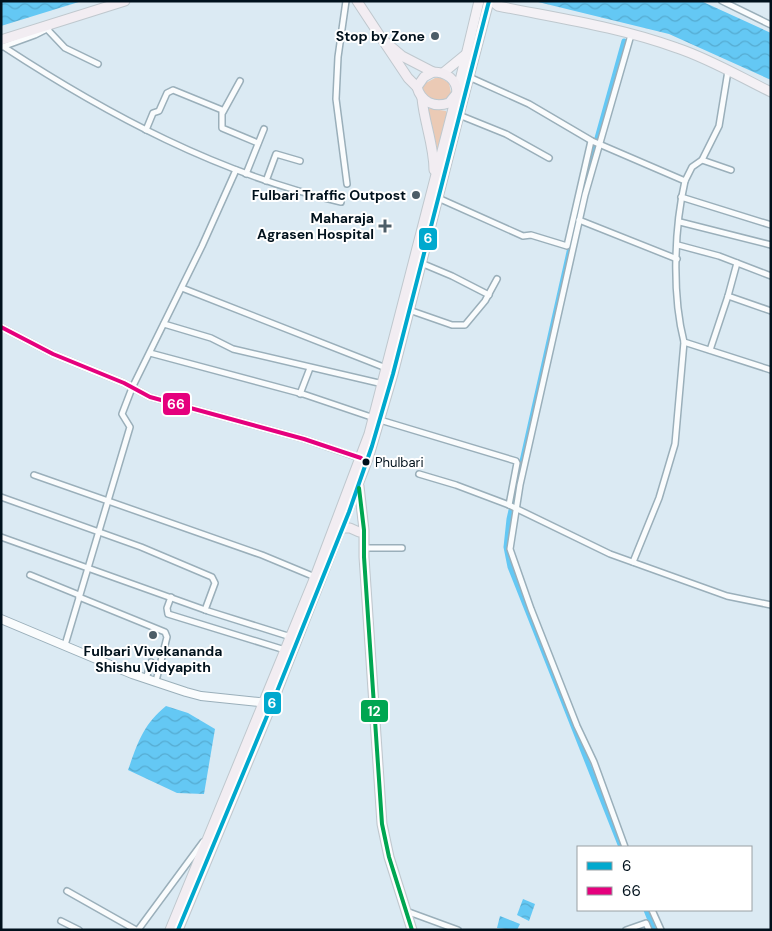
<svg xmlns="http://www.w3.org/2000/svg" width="772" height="931" font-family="'DM Sans',sans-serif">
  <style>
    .garden { fill: #ebcab5 }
    .water { fill: url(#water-waves) }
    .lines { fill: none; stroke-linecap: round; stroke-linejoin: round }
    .canal { stroke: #64c8f4; stroke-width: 5 }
    .minor-casing { stroke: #9aafba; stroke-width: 8 }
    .secondary-casing { stroke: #9aafba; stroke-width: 10 }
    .primary-casing { stroke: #bfc8ce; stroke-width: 11 }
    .trunk-casing { stroke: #bfc8ce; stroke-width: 11 }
    .minor { stroke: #fafcfd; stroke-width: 5 }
    .secondary { stroke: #fafcfd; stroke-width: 8 }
    .primary { stroke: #f4f1f5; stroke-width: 9 }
    .trunk { stroke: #f2edf2; stroke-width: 9 }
    .bus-1-casing { stroke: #fff; stroke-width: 8 }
    .bus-2-casing { stroke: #fff; stroke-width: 8 }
    .bus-3-casing { stroke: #fff; stroke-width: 8 }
    .bus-1 { stroke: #00a9ce; stroke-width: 4 }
    .bus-2 { stroke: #e5007d; stroke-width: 4 }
    .bus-3 { stroke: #00a651; stroke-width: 4 }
    .poi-dot { fill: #4d5d67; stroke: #fff; stroke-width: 2 }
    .bus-dot { fill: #00111c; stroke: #fff; stroke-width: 2 }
    .labels { text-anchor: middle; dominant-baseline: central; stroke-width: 4; stroke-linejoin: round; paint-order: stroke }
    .bus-label { font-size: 13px; fill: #00111c; stroke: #fff; text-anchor: start }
    .poi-label { font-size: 14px; font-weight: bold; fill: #00111c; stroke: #fff; text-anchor: end }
    .line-badge { stroke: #fff; stroke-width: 2 }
    .badge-label { font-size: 14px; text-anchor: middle; font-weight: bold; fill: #fff }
  </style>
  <defs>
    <pattern id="water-waves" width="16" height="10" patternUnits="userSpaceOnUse" patternTransform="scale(1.25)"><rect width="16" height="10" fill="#64c8f4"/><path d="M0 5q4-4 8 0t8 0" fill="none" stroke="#55abd1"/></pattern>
  </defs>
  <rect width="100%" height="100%" fill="#dbeaf3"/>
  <g class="garden">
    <path d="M435 78H441L449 83 451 93 446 99 437 101 426 98 422 89 424 84Z"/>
    <path d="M427 108 446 111 447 113 438 152Z"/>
  </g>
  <g class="water">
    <path d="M1 1H82L1 26Z"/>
    <path d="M534 1H701L771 33V80L669 34Z"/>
    <path d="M166 706 188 713 215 729 204 794 177 793 128 770C138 742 143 725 166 706Z"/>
    <path d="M523 899 535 904 529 921 517 915Z"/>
    <path d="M500 916 520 924 517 930 497 928Z"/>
  </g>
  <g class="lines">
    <g class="canal">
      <path d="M621 847 510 567 506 547 509 519 584 185 624 41"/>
      <path d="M646 910 654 930"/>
    </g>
    <defs>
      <g id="minor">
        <path d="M346 1 338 57 336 99 347 184"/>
        <path d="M722 1 771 25"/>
        <path d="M47 29 65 48 98 64"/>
        <path d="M2 47 35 35 49 28"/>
        <path d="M4 47C108 115 219 174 341 202"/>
        <path d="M469 77 529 104 592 141 685 181C674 229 672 295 684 342L771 370"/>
        <path d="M223 112 240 81"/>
        <path d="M459 115 506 134 549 158"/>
        <path d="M146 130 153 113 159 111 167 93 173 90 222 110V128L258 143"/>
        <path d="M702 160 719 126 728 71"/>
        <path d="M246 174 264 129"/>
        <path d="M266 181 276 154 300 161"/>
        <path d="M685 181 692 167 702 160 731 170"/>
        <path d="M681 197 771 225"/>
        <path d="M438 198 523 236 531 235 567 246 591 141"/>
        <path d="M579 220 677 259"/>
        <path d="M680 222 771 245"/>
        <path d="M678 245 719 256 771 276"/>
        <path d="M421 263 452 276 489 295"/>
        <path d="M737 263 728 296 771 311"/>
        <path d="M182 288 386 368"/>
        <path d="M409 310 452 325H465L485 301 497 279"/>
        <path d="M164 324 211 338 233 349 383 384"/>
        <path d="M1 327 53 354 124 383 150 397 304 439 360 458"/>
        <path d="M710 350 728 296"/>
        <path d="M150 353 303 394 374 418"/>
        <path d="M300 394 310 368"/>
        <path d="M380 420 516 461 517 463 509 505"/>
        <path d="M419 474 456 485 509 505 610 554 727 596 771 605"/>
        <path d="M34 475 262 555 315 577"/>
        <path d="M1 497 141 547 212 577 215 583 205 610"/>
        <path d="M1 537 208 611 291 637"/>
        <path d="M363 548H402"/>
        <path d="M633 562 659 498 675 444 684 342"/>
        <path d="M30 575 79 595"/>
        <path d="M79 597 165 632 167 637 156 681"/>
        <path d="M171 597 167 608 168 614 285 650"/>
        <path d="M65 645 130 427 122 414 132 388 202 246 236 170"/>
        <path d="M146 679 151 662"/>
        <path d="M625 847 594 762 577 726 531 609 510 549 520 485 585 195 631 35"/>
        <path d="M67 891 136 930"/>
        <path d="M652 910 661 930"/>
        <path d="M406 911 458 930"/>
        <path d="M61 921 79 930"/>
        <path d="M138 930 203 842"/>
        <path d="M626 930 646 923 649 930"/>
      </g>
      <path id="secondary" d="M1 619 132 674 186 692 201 696 269 703"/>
      <g id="primary">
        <path d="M492 1 498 6C557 18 620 27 677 48 710 59 740 77 771 92"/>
        <path d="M443 73 465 55"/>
        <path d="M457 93 479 1"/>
        <path d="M464 96 489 1"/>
      </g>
      <g id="trunk">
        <path d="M357 1 382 39"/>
        <path d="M1 40 125 1"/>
        <path d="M433 72C446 72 457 79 457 93L449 103C434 108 421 102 417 87L424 77Z"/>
        <path d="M417 87 408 78 382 39 402 56 433 72"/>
        <path d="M422 98C424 122 434 145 434 170"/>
        <path d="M359 486 364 530V557L382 824 389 857 412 930"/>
        <path d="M343 528H350L359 532"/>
        <path d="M170 930 315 577 369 434 457 93 464 96 393 374 368 459 272 704 178 930"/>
      </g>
    </defs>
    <use href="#minor" class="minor-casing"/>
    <use href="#secondary" class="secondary-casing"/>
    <use href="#primary" class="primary-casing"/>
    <use href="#trunk" class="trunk-casing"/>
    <use href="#minor" class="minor"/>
    <use href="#secondary" class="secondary"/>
    <use href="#primary" class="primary"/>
    <use href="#trunk" class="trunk"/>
    <defs>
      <path id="bus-1" d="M178 930 272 704 349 512 372 446 393 374 489 1"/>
      <path id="bus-2" d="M1 327 53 354 124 383 150 397 304 439 361 458"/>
      <path id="bus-3" d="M359 488 364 530V557L382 824 389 857 412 930"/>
    </defs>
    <use href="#bus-1" class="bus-1-casing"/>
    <use href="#bus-2" class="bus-2-casing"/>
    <use href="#bus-3" class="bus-3-casing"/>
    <use href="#bus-1" class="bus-1"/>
    <use href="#bus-2" class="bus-2"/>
    <use href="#bus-3" class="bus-3"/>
  </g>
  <g class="poi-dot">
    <circle cx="435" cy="36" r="5"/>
    <circle cx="416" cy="195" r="5"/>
    <path d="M382.5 218.5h5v5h5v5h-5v5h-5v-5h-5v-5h5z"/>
    <circle cx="153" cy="635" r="5"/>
  </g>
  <circle class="bus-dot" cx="366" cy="462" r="4.5"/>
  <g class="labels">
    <g class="bus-label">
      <text x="375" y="462">Phulbari</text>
    </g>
    <g class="poi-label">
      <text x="425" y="36">Stop by Zone</text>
      <text x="406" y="195">Fulbari Traffic Outpost</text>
      <text x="374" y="218">Maharaja<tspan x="374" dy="16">Agrasen Hospital</tspan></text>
      <text x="153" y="651" text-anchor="middle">Fulbari Vivekananda<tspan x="153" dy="16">Shishu Vidyapith</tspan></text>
    </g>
  </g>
  <g class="line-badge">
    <rect x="418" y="227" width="20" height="24" rx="5" fill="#00a9ce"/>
    <rect x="162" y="392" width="29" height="24" rx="5" fill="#e5007d"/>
    <rect x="263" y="691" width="19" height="24" rx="5" fill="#00a9ce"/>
    <rect x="360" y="699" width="29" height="24" rx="5" fill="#00a651"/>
  </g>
  <g class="badge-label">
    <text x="428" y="243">6</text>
    <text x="176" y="409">66</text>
    <text x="272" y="708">6</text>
    <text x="374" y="716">12</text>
  </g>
  <rect width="772" height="931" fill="none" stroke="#00111c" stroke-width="5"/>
  <rect x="577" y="846" width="175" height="65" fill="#ffffff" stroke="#99a0a4"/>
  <rect x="587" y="862" width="25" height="8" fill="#00a9ce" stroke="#99a0a4"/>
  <text x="622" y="871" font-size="15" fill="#00111c">6</text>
  <rect x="587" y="887" width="25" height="8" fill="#e5007d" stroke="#99a0a4"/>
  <text x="622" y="896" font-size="15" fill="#00111c">66</text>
</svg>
